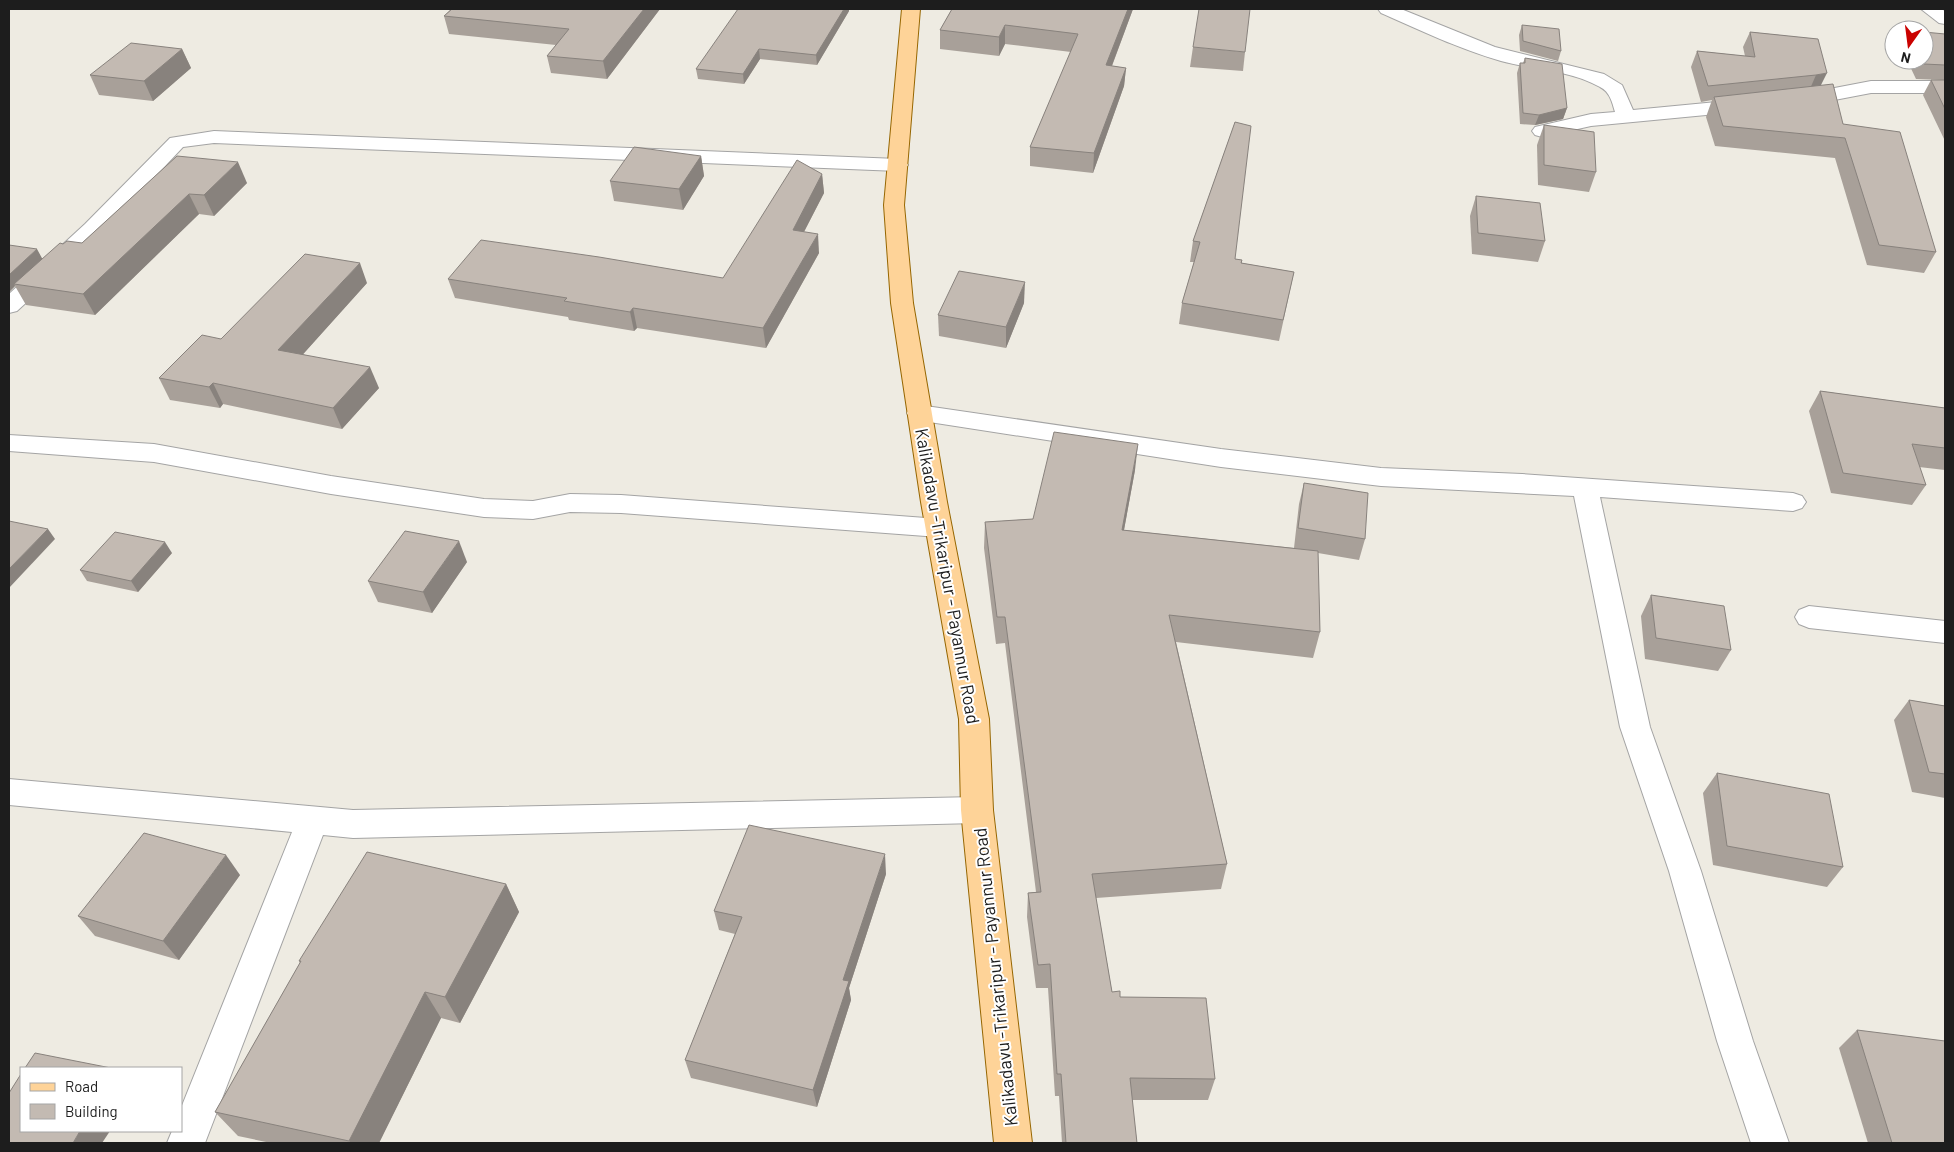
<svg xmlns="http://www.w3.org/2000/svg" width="1954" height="1152" font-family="Barlow,sans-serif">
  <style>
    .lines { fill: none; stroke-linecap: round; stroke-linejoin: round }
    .minor-casing { stroke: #a4a4a4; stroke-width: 2 }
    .major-casing { stroke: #966600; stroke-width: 2 }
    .minor { fill: #fff; fill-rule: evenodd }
    .major { fill: #fed398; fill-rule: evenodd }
    .wall { fill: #a8a099 }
    .shaded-wall { fill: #88827d }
    .building { fill: #c3bab2; stroke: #88827d }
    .labels { text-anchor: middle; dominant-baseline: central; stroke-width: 4; stroke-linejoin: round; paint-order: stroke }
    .street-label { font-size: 18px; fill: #1d1d1d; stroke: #fff }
  </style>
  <rect width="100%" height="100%" fill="#eeebe2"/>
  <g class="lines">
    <defs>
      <g id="minor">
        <path d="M1378 9H1401L1495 47 1604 74 1622 85 1633 110 1748 99 1755 101 1758 105 1755 109 1748 111 1591 126 1542 137 1535 135 1532 131 1535 127 1591 114 1615 112C1612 102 1610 92 1600 87 1571 70 1533 70 1501 61 1459 49 1420 30 1381 13Z"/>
        <path d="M1921 9H1941L1945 11V24L1939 23Z"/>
        <path d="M1871 81H1945V93H1871L1798 107 1791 105 1789 101 1791 97 1798 95Z"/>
        <path d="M214 131 898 159 905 161 908 165 905 169 898 171 214 143 183 147 101 234 17 311 9 313V294L85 224 170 138Z"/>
        <path d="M919 405 1221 449 1381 468 1522 474 1793 493 1802 496 1806 502 1802 508 1793 511 1600 497 1650 727 1701 871 1753 1041 1789 1143H1751L1717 1041 1669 871 1620 727 1574 496 1381 486 1221 467 910 419 907 413 910 407Z"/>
        <path d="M9 435 154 444 331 476 484 499 533 501 570 494 621 495 939 519 948 521 952 528 948 535 939 537 621 513 570 512 533 519 484 517 331 494 154 462 9 451Z"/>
        <path d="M1809 606 1945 621V643L1809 628 1799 624 1795 617 1799 610Z"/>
        <path d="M9 779 353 810 977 797 988 801 993 810 988 819 977 823 353 838 323 835 205 1143H167L172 1131H181V1108L292 832 9 805Z"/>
      </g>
      <path id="major" d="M902 9H920L904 205 913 303 947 502 989 719 993 810 1032 1143H994L961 810 959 719 921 502 891 303 884 205Z"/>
    </defs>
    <use href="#minor" class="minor-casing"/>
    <use href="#major" class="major-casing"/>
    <use href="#minor" class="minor"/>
    <use href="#major" class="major"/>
  </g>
  <g class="wall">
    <path d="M438 9H660L607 79 551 73 547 56 556 45 449 34 444 16 450 10Z"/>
    <path d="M952 9H1133L1112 66 1126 68 1124 86 1093 173 1030 166V147L1071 52 1005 44 999 56 940 49V30Z"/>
    <path d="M849 11 817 65 760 59 744 84 698 79 696 69Z"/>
    <path d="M1522 25 1561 51 1558 61 1520 51 1519 35Z"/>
    <path d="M1750 32 1818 39 1821 86 1843 124 1936 252 1924 273 1867 265 1835 158 1715 146 1706 117 1712 100 1701 102 1691 67 1697 51 1745 56 1743 47Z"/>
    <path d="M1945 34V141L1923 95 1931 80H1942L1916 79 1907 60H1924Z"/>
    <path d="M1193 47 1245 52 1243 71 1190 67Z"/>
    <path d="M182 49 191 68 153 101 99 95 90 75Z"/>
    <path d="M1525 58 1567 108 1563 119 1535 125 1520 124 1517 73 1520 63H1523Z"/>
    <path d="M1235 122V259L1242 260V263L1294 272 1279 341 1179 324 1182 303 1194 262H1190L1193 241Z"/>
    <path d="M1544 125 1596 172 1589 192 1538 185 1537 145Z"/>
    <path d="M177 156 247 183 214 216 199 214 95 315 26 305 15 286 9 292V245L43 259 63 244 82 243Z"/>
    <path d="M701 156 704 176 683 210 614 201 610 181Z"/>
    <path d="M822 174 824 193 804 232 819 253 766 348 637 328 634 331 569 320 568 317 455 298 448 279 723 278Z"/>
    <path d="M1476 196 1545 241 1538 262 1472 254 1470 216Z"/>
    <path d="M367 283 303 354 379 388 342 429 223 404 220 408 170 400 159 378 221 339Z"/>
    <path d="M1024 303 1006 348 939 336 938 315Z"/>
    <path d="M1820 391 1945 408V470L1919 467 1926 485 1912 505 1831 493 1809 411Z"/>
    <path d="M1135 470 1124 530 1294 548 1299 504 1304 483 1365 539 1359 560 1318 553 1320 632 1313 658 1176 642 1227 864 1221 889 1096 898 1112 992 1120 997 1215 1079 1208 1100H1132L1137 1143H1062L1059 1096H1055L1048 988H1036L1027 917 1028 893 1036 892 1005 643 996 644 984 548 985 522 1033 519Z"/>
    <path d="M172 553 138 592 87 581 80 570Z"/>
    <path d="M467 562 432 613 378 602 368 581Z"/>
    <path d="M1651 595 1731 650 1718 671 1645 659 1641 616Z"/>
    <path d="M1909 700 1945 706V798L1912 792 1894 720Z"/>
    <path d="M1717 773 1843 867 1827 887 1713 865 1703 793Z"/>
    <path d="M886 874 849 988 851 1000 817 1107 691 1078 685 1060 735 934 719 930 714 911Z"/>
    <path d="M240 875 179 960 95 936 78 916Z"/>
    <path d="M506 884 519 912 460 1023 441 1018 379 1143H271L238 1136 215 1112 300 963 299 961Z"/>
    <path d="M1857 1030 1945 1143H1868L1839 1048Z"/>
  </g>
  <g class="shaded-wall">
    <path d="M644 9H660L607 79 603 61Z"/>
    <path d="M844 9H849V11L817 65 816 55Z"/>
    <path d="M1128 9H1133L1105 84 1106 65Z"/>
    <path d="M1005 25V44L999 56V37Z"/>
    <path d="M182 49 191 68 153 101 144 81Z"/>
    <path d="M759 49 760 59 744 84 743 74Z"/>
    <path d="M1126 68 1124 86 1093 173 1094 153Z"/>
    <path d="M1827 73 1819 89 1809 91 1816 75Z"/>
    <path d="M1567 108 1563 119 1535 125 1539 115Z"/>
    <path d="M701 156 704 176 683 210 679 189Z"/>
    <path d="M238 162 247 183 214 216 204 195Z"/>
    <path d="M822 174 824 193 795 249 793 230Z"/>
    <path d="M189 194 199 214 95 315 83 294Z"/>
    <path d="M818 234 819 253 766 348 763 328Z"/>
    <path d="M37 249 43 260 14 284 15 286 9 292V275Z"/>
    <path d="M360 263 367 283 288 371 278 350Z"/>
    <path d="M1025 282 1024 303 1006 348V327Z"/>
    <path d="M633 308 637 328 634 331 630 312Z"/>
    <path d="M370 367 379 388 342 429 333 408Z"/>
    <path d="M213 383 223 404 220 408 209 387Z"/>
    <path d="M1138 444 1135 470 1119 557 1122 530Z"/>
    <path d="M48 529 55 539 9 588V569Z"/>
    <path d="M459 541 467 562 432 613 423 592Z"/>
    <path d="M165 542 172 553 138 592 131 581Z"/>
    <path d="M885 854 886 874 849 988 851 1000 817 1107 813 1090 843 980Z"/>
    <path d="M226 855 240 875 179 960 163 941Z"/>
    <path d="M506 884 519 912 460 1023 445 997Z"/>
    <path d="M425 992 441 1018 379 1143H351L349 1141Z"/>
    <path d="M80 1131H110L102 1143H73Z"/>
  </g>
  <g class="building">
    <path d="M452 9H644L603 61 547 56 569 29 444 16Z"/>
    <path d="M738 9H844L816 55 759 49 743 74 696 69Z"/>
    <path d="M952 9H1128L1106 65 1126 68 1094 153 1030 147 1078 34 1005 25 999 37 940 30Z"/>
    <path d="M1199 9H1250L1245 52 1193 47Z"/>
    <path d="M1522 25 1559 29 1561 51 1523 41Z"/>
    <path d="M1750 32 1818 39 1827 73 1816 75 1708 86 1697 51 1755 57Z"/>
    <path d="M1924 32 1945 34V65L1924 64 1922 60H1924Z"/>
    <path d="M131 43 182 49 144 81 90 75Z"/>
    <path d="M1525 58 1562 64 1567 108 1539 115 1523 113 1520 63H1525Z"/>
    <path d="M1931 80H1945V109Z"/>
    <path d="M1833 84 1843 124 1900 132 1936 252 1879 245 1845 138 1723 126 1714 97Z"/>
    <path d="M1235 122 1251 126 1235 259 1242 260 1241 263 1294 272 1283 320 1182 303 1200 242 1193 241Z"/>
    <path d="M1544 125 1594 132 1596 172 1544 165Z"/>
    <path d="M634 147 701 156 679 189 610 181Z"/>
    <path d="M177 156 238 162 204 195 189 194 83 294 14 284 60 243 63 244 67 241 82 243Z"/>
    <path d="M797 160 822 174 793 230 818 234 763 328 633 308 630 312 564 301 567 298 448 279 481 240 599 257 723 278Z"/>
    <path d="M1476 196 1540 203 1545 241 1478 233Z"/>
    <path d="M9 245 37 249 9 275Z"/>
    <path d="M305 254 360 263 278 350 370 367 333 408 213 383 209 387 159 378 202 335 221 339Z"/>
    <path d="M959 271 1025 282 1006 327 938 315Z"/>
    <path d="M1820 391 1945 408V448L1912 444 1926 485 1843 473Z"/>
    <path d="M1054 432 1138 444 1122 530 1318 551 1320 632 1169 615 1227 864 1092 874 1112 992 1120 991V997L1206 998 1215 1079 1130 1078 1137 1143H1066L1061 1074H1057L1050 964 1038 965 1028 893 1041 892 1005 617H997L985 522 1033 519Z"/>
    <path d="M1304 483 1368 493 1365 539 1298 528Z"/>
    <path d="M9 521 48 529 9 569Z"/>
    <path d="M405 531 459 541 423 592 368 581Z"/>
    <path d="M115 532 165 542 131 581 80 570Z"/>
    <path d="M1651 595 1724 606 1731 650 1656 638Z"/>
    <path d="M1909 700 1945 706V774L1929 772Z"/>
    <path d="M1717 773 1829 794 1843 867 1727 846Z"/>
    <path d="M749 825 885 854 843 980 849 981 813 1090 685 1060 742 917 714 911Z"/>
    <path d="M144 833 226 855 163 941 78 916Z"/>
    <path d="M367 852 506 884 445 997 425 992 349 1141 215 1112 301 961H299Z"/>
    <path d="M1857 1030 1945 1041V1143H1892Z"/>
    <path d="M35 1053 111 1068H25Z"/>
    <path d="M21 1074V1131H80L73 1143H9V1093Z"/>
  </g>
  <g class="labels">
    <g class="street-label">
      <text transform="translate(948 576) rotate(80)">Kalikadavu -Trikaripur - Payannur Road</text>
      <text transform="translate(995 977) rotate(-96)">Kalikadavu -Trikaripur - Payannur Road</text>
    </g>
  </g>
  <rect width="1954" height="1152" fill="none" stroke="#1d1d1d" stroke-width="20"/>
  <rect x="20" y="1067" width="162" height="65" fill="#ffffff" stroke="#a5a5a5"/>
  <rect x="30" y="1083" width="25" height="8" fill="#fed398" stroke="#a5a5a5"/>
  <text x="65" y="1092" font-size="15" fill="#1d1d1d">Road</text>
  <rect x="30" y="1104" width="25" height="15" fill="#c3bab2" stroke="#a5a5a5"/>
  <text x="65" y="1117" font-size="15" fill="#1d1d1d">Building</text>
  <g transform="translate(1909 45) rotate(194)"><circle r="24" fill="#ffffff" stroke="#a5a5a5"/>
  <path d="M0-4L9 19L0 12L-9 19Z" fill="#ca0200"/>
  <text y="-8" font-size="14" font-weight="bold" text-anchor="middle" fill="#1d1d1d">N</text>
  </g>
</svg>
